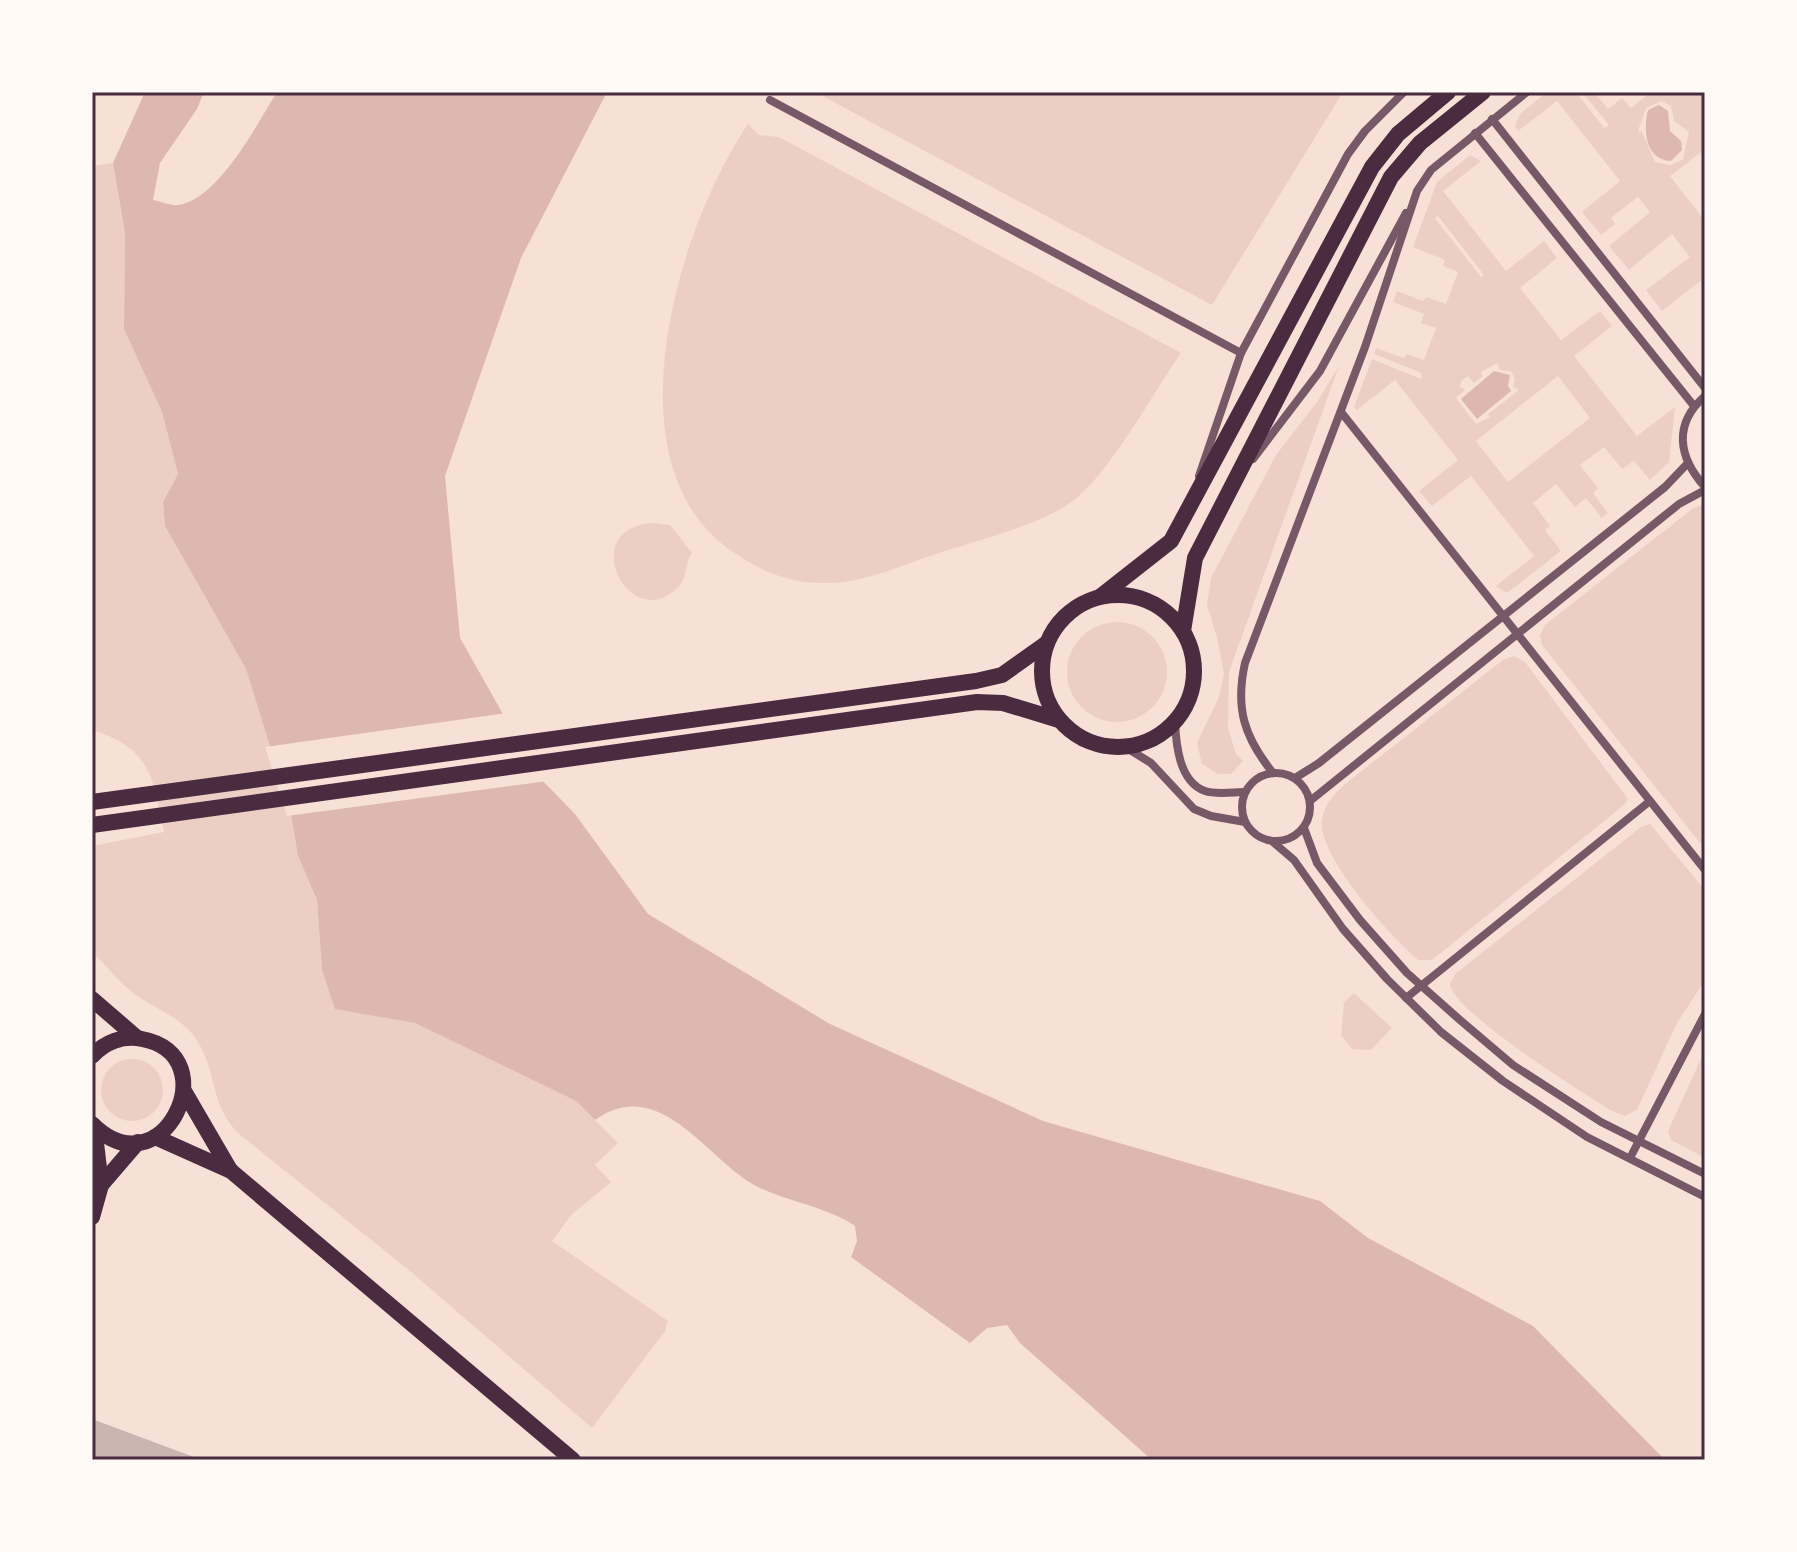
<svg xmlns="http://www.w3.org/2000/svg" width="1797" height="1552" font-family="'Roboto Condensed',sans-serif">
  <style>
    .green { fill: #ebcfc5; fill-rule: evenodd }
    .water { fill: #dcb8b0 }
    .pier { fill: #f7e1d7 }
    .building { fill: #ccb4b1 }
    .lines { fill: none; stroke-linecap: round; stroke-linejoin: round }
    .minor { stroke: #755966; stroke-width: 8 }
    .secondary { stroke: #4a2c40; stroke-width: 16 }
    .primary { stroke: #4a2c40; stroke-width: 16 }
    .neatline { fill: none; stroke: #4a2c40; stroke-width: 3 }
  </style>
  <rect width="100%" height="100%" fill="#f7e1d7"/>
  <g class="green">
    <path d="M815 92H1343L1212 305Z"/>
    <path d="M1547 92H1576L1604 128 1609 125 1582 92H1594L1608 109 1622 98 1631 108 1651 92H1705V149L1670 176 1705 221V287L1700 281 1662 311 1646 290 1690 257 1672 234 1629 270 1609 246 1650 212 1638 197 1611 218 1615 224 1601 235 1582 212 1620 181 1557 101 1518 131 1515 126 1520 114ZM1661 101 1671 106 1674 121 1689 132 1683 159 1671 165 1655 162 1642 132 1638 131 1646 108Z"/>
    <path d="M748 124 759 135 779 137 1181 353C1153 393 1108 477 1070 503 1036 526 979 540 939 553 902 565 863 584 823 583 788 583 761 571 733 552 605 466 678 227 748 124Z"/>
    <path d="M1470 155 1481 161 1443 191 1506 271 1544 241 1557 258 1520 288 1561 340 1600 311 1612 326 1574 356 1637 436 1675 407 1669 462 1650 480 1634 461 1622 469 1604 447 1580 465 1598 488 1593 493 1608 513 1602 518 1586 498 1575 507 1556 484 1533 503 1550 526 1545 530 1561 551 1507 593 1496 586 1534 556 1471 476 1432 506 1419 491 1458 460 1395 380 1357 410 1354 407 1372 359 1421 379 1422 373 1374 354 1376 348 1404 358 1407 354 1424 360 1436 328 1421 323 1424 314 1393 302 1397 291 1423 301 1426 297 1446 304 1458 272 1443 266 1445 260 1413 247 1437 182ZM1438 216 1484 275 1481 277 1435 218ZM1497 363 1500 370 1511 371 1515 379 1513 387 1519 390 1488 414 1490 417 1476 424 1456 398 1465 390 1460 386 1461 381 1468 376 1474 383 1483 376 1481 372ZM1558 376 1590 418 1508 482 1476 441Z"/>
    <path d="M113 163 125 233 124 329 162 412 178 474 163 502 165 526 246 669 291 814 298 856 317 900 322 970 335 1008 415 1023 576 1101 618 1143 595 1165 611 1182 572 1214 552 1241 668 1321 665 1331 592 1428 410 1271 239 1134C209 1104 218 1072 196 1039 181 1017 157 1010 136 995 120 983 106 966 92 951V846L164 832C153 777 151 748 92 730V166Z"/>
    <path d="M1339 366 1229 672 1228 728 1236 754 1243 761 1231 774H1218L1202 764 1197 743 1219 697 1224 674 1217 637 1207 606 1211 578 1276 455 1317 402Z"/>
    <path d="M1705 504V849L1542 645 1540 635 1545 625 1692 509Z"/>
    <path d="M653 523 670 525 692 553C685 562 688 576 679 586 631 638 574 528 653 523Z"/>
    <circle cx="1117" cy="672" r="50"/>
    <path d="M1514 656 1525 662 1628 799 1624 805 1432 960H1418C1391 937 1317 856 1322 820 1325 802 1336 792 1349 781L1503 660Z"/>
    <path d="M1650 824 1705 890V980L1676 1025 1637 1110 1625 1116 1612 1111C1583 1093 1453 1012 1450 984L1455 974 1641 827Z"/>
    <path d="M1354 993 1392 1028 1371 1050 1352 1049 1341 1035 1344 1002Z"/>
    <path d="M1705 1050V1158L1671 1140 1668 1131Z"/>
    <circle cx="132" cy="1090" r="31"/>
  </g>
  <g class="water">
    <path d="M145 92H204L197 109 160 163 153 200C160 201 171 206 178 205 218 200 257 124 277 92H607L521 258 445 476 460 638 538 776 575 814 648 914 830 1024 1043 1121 1320 1201 1368 1238 1533 1326 1665 1460H1152L1020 1343 1007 1325 987 1328 970 1343 851 1257 857 1241 855 1226C826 1207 789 1202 758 1187 708 1162 661 1073 595 1120L576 1101 415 1023 335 1009 322 970 317 900 298 856 291 814 246 669 165 526 163 502 178 474 162 412 124 329 125 233 113 163Z"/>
    <path d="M1659 105 1668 111 1670 131 1681 141 1682 150 1671 161C1645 160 1643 129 1648 110Z"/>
    <path d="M1494 371 1510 375 1508 386 1511 391 1477 419 1461 399Z"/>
  </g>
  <path class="pier" d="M507 713 548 781 287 816 265 747Z"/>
  <path class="building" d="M92 1419 202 1460H92Z"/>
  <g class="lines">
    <g class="minor">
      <path d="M770 100 1241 353"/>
      <path d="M1492 119 1705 388"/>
      <path d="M1475 133 1694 406"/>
      <path d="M1705 396C1673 424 1678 457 1705 487"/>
      <path d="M1341 412 1705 870"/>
      <path d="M1253 459 1320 371 1406 213"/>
      <path d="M1199 476 1241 353 1348 154 1365 131 1404 92"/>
      <path d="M1175 722C1176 744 1179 782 1205 791 1216 795 1234 792 1245 792"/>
      <path d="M1125 747 1151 763 1194 809 1211 816 1245 822"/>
      <circle cx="1276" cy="807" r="34"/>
      <path d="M1273 773C1244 737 1235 708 1245 663L1365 347 1417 191 1431 170 1527 92"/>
      <path d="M1295 778 1319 763 1665 487 1687 464"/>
      <path d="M1310 801 1679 504 1705 490"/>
      <path d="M1304 828 1317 863 1360 920 1407 973 1460 1020 1513 1065 1601 1122 1705 1174"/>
      <path d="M1273 842 1294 860 1343 929 1387 979 1441 1032 1503 1081 1587 1137 1705 1197"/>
      <path d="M1406 998 1650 801"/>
      <path d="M1630 1158 1705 1014"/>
    </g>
    <g class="secondary">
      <path d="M92 999 136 1037"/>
      <path d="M92 1056C105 1042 123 1035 142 1039 229 1055 162 1194 92 1124"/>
      <path d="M184 1091 230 1170"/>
      <path d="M155 1137 231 1171 573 1460"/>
      <path d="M101 1185 138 1142"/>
      <path d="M92 1217 101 1185 94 1126"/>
    </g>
    <g class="primary">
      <circle cx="1118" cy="671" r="76"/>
      <path d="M1101 596 1171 541 1372 167 1398 134 1448 92"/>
      <path d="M1183 631 1195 558 1391 177 1420 143 1483 92"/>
      <path d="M92 802 976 681 1002 675 1047 643"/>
      <path d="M92 825 977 702 1003 703 1059 720"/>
    </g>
  </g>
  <rect width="1797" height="1552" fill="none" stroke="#fffaf5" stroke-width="188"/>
  <rect x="94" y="94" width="1609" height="1364" class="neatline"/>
</svg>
